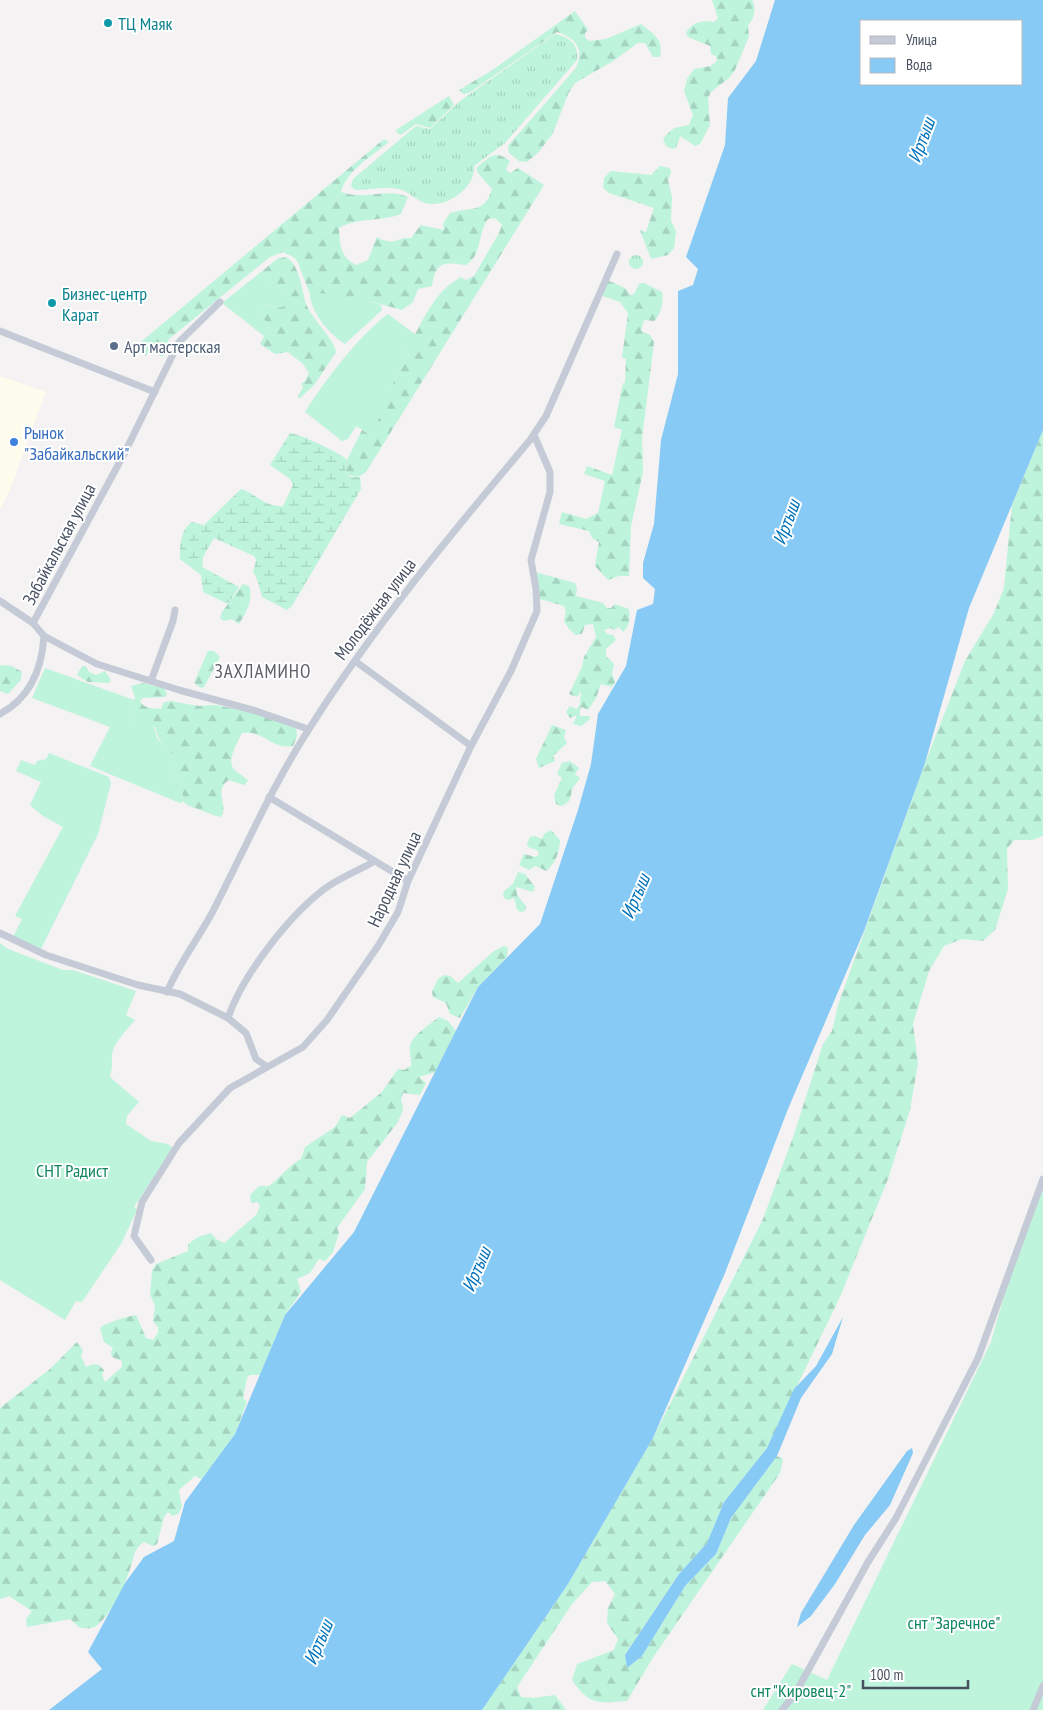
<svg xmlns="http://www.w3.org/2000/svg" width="1043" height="1710" font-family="'PT Sans Narrow',sans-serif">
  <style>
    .commercial { fill: #fefcec }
    .grass { fill: url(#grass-tufts) }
    .forest { fill: url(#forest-firs) }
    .wetland { fill: url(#wetland-marsh) }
    .garden { fill: #bef4dc }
    .water { fill: #87caf5; fill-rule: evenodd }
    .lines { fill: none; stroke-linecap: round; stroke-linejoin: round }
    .street { stroke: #c4cbd7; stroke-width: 7 }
    .culture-dot { fill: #0f9aa8; stroke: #fff; stroke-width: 2 }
    .service-dot { fill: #5c6f8a; stroke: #fff; stroke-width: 2 }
    .shop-dot { fill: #3f7fe0; stroke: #fff; stroke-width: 2 }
    .labels { text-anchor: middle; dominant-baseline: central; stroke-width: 4; stroke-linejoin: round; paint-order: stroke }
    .culture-label { font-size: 18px; fill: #0d838f; stroke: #fff; text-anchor: start }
    .service-label { font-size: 18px; fill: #4e5e75; stroke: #fff; text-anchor: start }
    .shop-label { font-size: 18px; fill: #366cbe; stroke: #fff; text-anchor: start }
    .street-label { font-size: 18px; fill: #475061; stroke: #fff }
    .park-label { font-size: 18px; fill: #0f8660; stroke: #fff }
    .water-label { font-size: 19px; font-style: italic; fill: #0073bc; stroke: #fff }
    .neighbourhood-label { font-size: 19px; letter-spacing: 1px; fill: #5d6067; stroke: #fff }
  </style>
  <defs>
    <pattern id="grass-tufts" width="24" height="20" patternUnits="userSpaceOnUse" patternTransform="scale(1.25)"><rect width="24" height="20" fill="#bef4dc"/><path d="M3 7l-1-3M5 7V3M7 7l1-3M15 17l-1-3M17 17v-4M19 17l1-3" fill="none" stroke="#a5d3bf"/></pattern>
    <pattern id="forest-firs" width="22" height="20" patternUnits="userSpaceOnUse" patternTransform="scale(1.25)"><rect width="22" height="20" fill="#bef4dc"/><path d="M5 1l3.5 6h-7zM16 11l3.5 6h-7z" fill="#a5d3bf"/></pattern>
    <pattern id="wetland-marsh" width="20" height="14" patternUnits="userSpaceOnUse" patternTransform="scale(1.25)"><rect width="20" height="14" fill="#bef4dc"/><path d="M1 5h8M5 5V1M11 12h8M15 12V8" fill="none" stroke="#a5d3bf"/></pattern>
  </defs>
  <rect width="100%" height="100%" fill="#f4f2f2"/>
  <path class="commercial" d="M0 376 46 392 8 495 0 509Z"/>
  <g class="grass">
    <path d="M555 34C570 37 579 45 577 60L505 143 474 166C476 188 446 209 425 203 415 200 408 190 398 189 384 186 369 190 355 190L351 186 353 179 416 126 430 129 460 101Z"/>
    <circle cx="636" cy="262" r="7"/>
  </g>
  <g class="forest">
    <path d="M712 0H752C757 9 754 18 748 26L749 36 735 70 729 78 711 92 708 98 710 125 700 144 695 146 680 136 676 148 673 149 666 146 663 138 674 128 689 125 693 115 684 91 687 79 694 69 711 66 717 61 716 56 711 54 710 46 688 37 686 33C692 22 703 20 714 22L718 18Z"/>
    <path d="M575 11 588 30 585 33V38L590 41 606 39 641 24C654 34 664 40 660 57H653L645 43H638L613 61 575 83 568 94 553 133 538 153 527 162 519 161 509 153 508 146 575 69C586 50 575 37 557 32L469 93 464 94 459 90 491 71Z"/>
    <path d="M449 96 454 105 430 128 416 124 401 135 397 133 396 130Z"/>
    <path d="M384 139 389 142C373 155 346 171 341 192 366 201 386 187 408 197L401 214C381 222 358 217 339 228 340 245 340 257 356 265L368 260 377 237C396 247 395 237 411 238L421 225 444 230 443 224 450 213C469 207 485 214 492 189L478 173 476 168C490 157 494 149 510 161L506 169 510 173 518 168 544 185 366 472C358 478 353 478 345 472L347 460 362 430 369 434 390 388 409 355 405 351C422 326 431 293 461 277L466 280 474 276 499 233 502 225 495 218 488 219C477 234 483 254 466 265 445 262 435 261 432 286L418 289 413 302 402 310 369 301 313 302 298 263 295 258 283 252 270 257 169 339 163 357 149 351 146 356 136 346Z"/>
    <path d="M660 166 670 168 671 172 668 180 672 197 671 221 676 231 674 248 668 255 651 259 640 230 646 232 654 208 609 193 603 188 604 178 611 171 651 175Z"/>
    <path d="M286 257C301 266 301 291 307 306 313 320 334 339 336 352L315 384 299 399 298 396 303 387 301 384 305 381 309 373 303 364 288 352 275 354 260 344 269 327 262 316 265 304 277 308 285 292 271 281 270 273 266 277 261 272 277 259Z"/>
    <path d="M607 280 625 288 630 295 634 294 639 284 644 283 662 292C664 300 661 315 654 321L644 320 641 331 650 335 654 342 642 438 643 472 631 526 629 576H619L608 580 595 566 599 542 592 538 589 531 559 524 562 512 586 519 598 513 605 481 584 474 587 466 612 475 622 430 614 427 623 383H625L626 359 622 358 628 313 620 302 600 295Z"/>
    <path d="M1043 430V836L1032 840H1014L1007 849 1008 889 995 930 983 941 962 939 944 946 929 971 913 1024 918 1063 910 1110 888 1179 840 1297 767 1448 724 1502 707 1543 679 1574 625 1655 627 1668 642 1656 685 1586 716 1554 731 1518 777 1456 783 1459 780 1473 654 1656 627 1701C598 1703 590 1706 572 1680L577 1664 614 1650 618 1639 607 1623 608 1608 615 1594 605 1581 592 1582 572 1604 517 1687 521 1697 534 1698 555 1695 566 1710H482L568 1584 653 1438 763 1219 793 1137 823 1044 832 1031 838 1005 925 763 965 661 994 613 1004 588 1012 505Z"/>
    <path d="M535 572 575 583 577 588 576 596 603 603 607 608H611L615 604 629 609C630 618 630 626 623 632L619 627 614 630 611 628 604 630 607 634 613 635 616 640 606 649V656L614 664 612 674 615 682 612 687 601 684 596 698 588 710 582 707 580 709V716H590L589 720 581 726 573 724 577 715 570 718 566 712 570 706 577 709 580 704 581 691 577 697 569 694 582 667 584 657 596 637 593 624 585 625 582 634 576 635 569 629 564 621 566 611 564 606 540 599Z"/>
    <path d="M243 584 249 586C254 599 246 613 239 624L232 619 224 621 220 618 222 612Z"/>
    <path d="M208 651H214L220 657 204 687 201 688 194 683Z"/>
    <path d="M0 665 12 666 22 672 21 680 8 694 0 691Z"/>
    <path d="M82 666H86L89 672 96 675 105 671 111 680 109 683 88 682 77 675Z"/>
    <path d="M143 683 164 688 167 694 165 697 143 698 140 701C144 709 152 708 161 709L163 703 170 701 199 706 216 705 254 713 296 728 297 736 293 746C271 750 268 731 242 733 238 742 227 758 233 768 236 773 245 776 248 781L244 785 229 780C213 790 228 803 222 816L219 817 187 805 183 801 182 788 172 776 177 758C165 749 158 741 155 727L136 721 129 709 135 698 131 686Z"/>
    <path d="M552 725 566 730 564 737 567 743 553 756 555 761 539 768 536 759Z"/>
    <path d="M570 761 579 768 575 774 580 778C578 782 573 786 572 790 570 799 571 802 561 806L556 804 554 795 562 778 557 774 562 763Z"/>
    <path d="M551 830 560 840C559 853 556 863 546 871L536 866 529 870 519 865 524 854 536 857 539 854 537 850 528 847 527 843 530 837 535 836 542 839 544 834Z"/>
    <path d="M518 872 525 874 535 887 533 892 516 887 517 895 526 906 525 911 520 912 517 909 514 898 509 900 504 898 503 892 513 884Z"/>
    <path d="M504 946 508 948 507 957 478 987 460 1018 450 1014 446 1003 433 997 432 992 438 979 444 975 450 976 458 983 494 951Z"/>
    <path d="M439 1017 448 1021 456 1031 435 1072 419 1077 426 1083 420 1095 403 1093 401 1099 403 1110 398 1122 367 1162 365 1189 337 1228 339 1233 333 1252 325 1261 319 1259 310 1273 297 1279 301 1292 285 1315 260 1375H250L247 1378 243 1398 247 1402 235 1434 202 1479 195 1476 179 1490 182 1507 178 1514 172 1516 168 1512 164 1517 157 1544 153 1546 144 1542C133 1549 134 1558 130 1569 126 1584 107 1623 92 1628 89 1629 83 1628 80 1628L70 1619 27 1627 26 1619 32 1611 9 1596 0 1599V1408L50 1369 77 1342 83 1350 81 1356 86 1367 93 1364 99 1365 104 1370 102 1375 105 1382 122 1367V1361L112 1357 111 1352 113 1348 104 1342 100 1328C105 1323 129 1316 136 1315L146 1338 153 1340 158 1333V1327L153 1321 155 1306 150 1294 152 1271 156 1264 188 1251V1244L198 1237 211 1233 216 1239 224 1243 257 1214 260 1206 257 1202 251 1203 250 1195 259 1186H269C281 1177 288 1166 301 1159L305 1147 335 1127 342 1115 350 1118 382 1092 398 1069 404 1070 411 1066C412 1059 409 1052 410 1046 412 1035 431 1024 439 1017Z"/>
  </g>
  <path class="wetland" d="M290 433C300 434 341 453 347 460L345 472 351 477H360L361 489 292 606 287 610 262 597 257 579 253 572 256 560 254 556 214 538 203 557 202 567 239 587 228 604 203 592 201 575 180 559C180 546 180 530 192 522L204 525 241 489C256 494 266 508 283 506L293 485 290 479 270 465Z"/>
  <g class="garden">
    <path d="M261 272 266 276 270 273 274 277 271 281 285 292 290 285 295 290 283 307 277 308 266 304 262 316 269 327 264 336 222 303Z"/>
    <path d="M313 292 369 301 381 305 382 310 345 344C329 334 314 316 310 297Z"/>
    <path d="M388 314 416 335 405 351 409 355 390 388 394 396 369 434 356 426 348 439 342 441 305 412C325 380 359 336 388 314Z"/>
    <path d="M45 668 134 700 129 709 136 721H152L157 738 168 751 178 758 172 776 182 788 183 801 180 803 90 766 110 727 32 698Z"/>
    <path d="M49 753 109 777 111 783 98 834 41 949 13 937 22 919 15 916 63 827 43 816 30 805 41 782 16 771 21 760 35 765 37 761 46 759Z"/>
    <path d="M0 943 8 949 63 970H73L136 991 126 1015 135 1020C127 1030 112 1044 112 1057 112 1065 112 1069 110 1077L139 1102 127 1116 126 1124 151 1141 168 1144 173 1148 134 1207 137 1210 121 1244 82 1302 76 1301 65 1320 0 1280Z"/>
    <path d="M1043 1188V1710H763L792 1664 827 1680 991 1342 1012 1268Z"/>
  </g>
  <g class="water">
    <path d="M775 0H1043V430L969 608 925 763 864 931 788 1109 725 1273 653 1438 568 1584 482 1710H49L102 1669 88 1652 125 1583 144 1557 174 1541 185 1502 235 1434 285 1315 354 1232 478 987 540 924 578 810 591 764 598 714 626 666 637 610 653 604 655 589 643 578V563L654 524 661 440 678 374V291L693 285 698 269 686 257 725 145 728 98 756 61ZM862 21H1022V84H862Z"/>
    <path d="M843 1317 832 1354 801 1398 777 1456 731 1518 716 1554 685 1586 642 1656 627 1668 625 1655 679 1574 707 1543 724 1502 767 1448 794 1389 816 1366Z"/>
    <path d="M912 1448 913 1453 890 1505 865 1535 835 1584 811 1616 797 1627 801 1613 854 1525 907 1451Z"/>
  </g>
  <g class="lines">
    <g class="street">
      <path d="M0 331 155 392"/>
      <path d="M0 601 33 623 44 636 97 664 179 690 256 711 308 729"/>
      <path d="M33 623 124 454 179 342 220 302"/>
      <path d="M355 661 471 746"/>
      <path d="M151 681 173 621 175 610"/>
      <path d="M0 714C30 698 42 668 44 636"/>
      <path d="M269 797 408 881"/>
      <path d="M0 933 46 955 138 985 180 994 228 1018 246 1033 256 1059 266 1066"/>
      <path d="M167 992C179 964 197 940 212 913 244 851 271 788 309 729 374 626 452 533 530 440L546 416 617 254"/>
      <path d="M228 1018C242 976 288 917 323 890 338 878 356 872 373 862"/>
      <path d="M151 1260 134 1236 142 1202 179 1143 230 1088 303 1047 327 1020 378 946 398 912 408 881 471 746 511 671 537 611 536 589 531 560 550 492V472L534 435"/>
      <path d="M782 1710 795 1694 868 1562 896 1518 978 1358 1043 1179"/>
      <path d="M1033 1710 1043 1686"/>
    </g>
  </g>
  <g class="culture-dot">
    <circle cx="108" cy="23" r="5"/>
    <circle cx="52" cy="303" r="5"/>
  </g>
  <circle class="service-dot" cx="114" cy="346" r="5"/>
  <circle class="shop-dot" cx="14" cy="442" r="5"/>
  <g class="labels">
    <g class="culture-label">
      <text x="118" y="23">ТЦ Маяк</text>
      <text x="62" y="293">Бизнес-центр<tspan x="62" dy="21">Карат</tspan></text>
    </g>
    <g class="service-label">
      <text x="124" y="346">Арт мастерская</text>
    </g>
    <g class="shop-label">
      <text x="24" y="432">Рынок<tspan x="24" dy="21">"Забайкальский"</tspan></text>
    </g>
    <g class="street-label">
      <text transform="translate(59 544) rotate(-62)">Забайкальская улица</text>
      <text transform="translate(375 609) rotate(-53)">Молодёжная улица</text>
      <text transform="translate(394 879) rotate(-65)">Народная улица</text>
    </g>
    <g class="park-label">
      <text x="72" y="1170">СНТ Радист</text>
      <text x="954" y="1622">снт "Заречное"</text>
      <text x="801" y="1690">снт "Кировец-2"</text>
    </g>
    <g class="water-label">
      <text transform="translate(921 140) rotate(-70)">Иртыш</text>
      <text transform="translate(786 522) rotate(-70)">Иртыш</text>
      <text transform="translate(635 896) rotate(-67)">Иртыш</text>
      <text transform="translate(476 1269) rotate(-67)">Иртыш</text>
      <text transform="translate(318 1642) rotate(-67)">Иртыш</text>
    </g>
    <g class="neighbourhood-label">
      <text x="263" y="671">ЗАХЛАМИНО</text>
    </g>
  </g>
  <rect x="860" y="20" width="162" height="65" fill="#ffffff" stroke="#b5b9c0"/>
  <rect x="870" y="36" width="25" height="8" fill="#c4cbd7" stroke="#b5b9c0"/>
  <text x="906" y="45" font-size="15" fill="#475061">Улица</text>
  <rect x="870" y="58" width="25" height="15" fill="#87caf5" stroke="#b5b9c0"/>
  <text x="906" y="70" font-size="15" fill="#475061">Вода</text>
  <path d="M863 1680v8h105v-8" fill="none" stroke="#475061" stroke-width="2.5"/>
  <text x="870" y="1680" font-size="15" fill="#475061" stroke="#ffffff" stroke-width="4" paint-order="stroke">100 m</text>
</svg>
